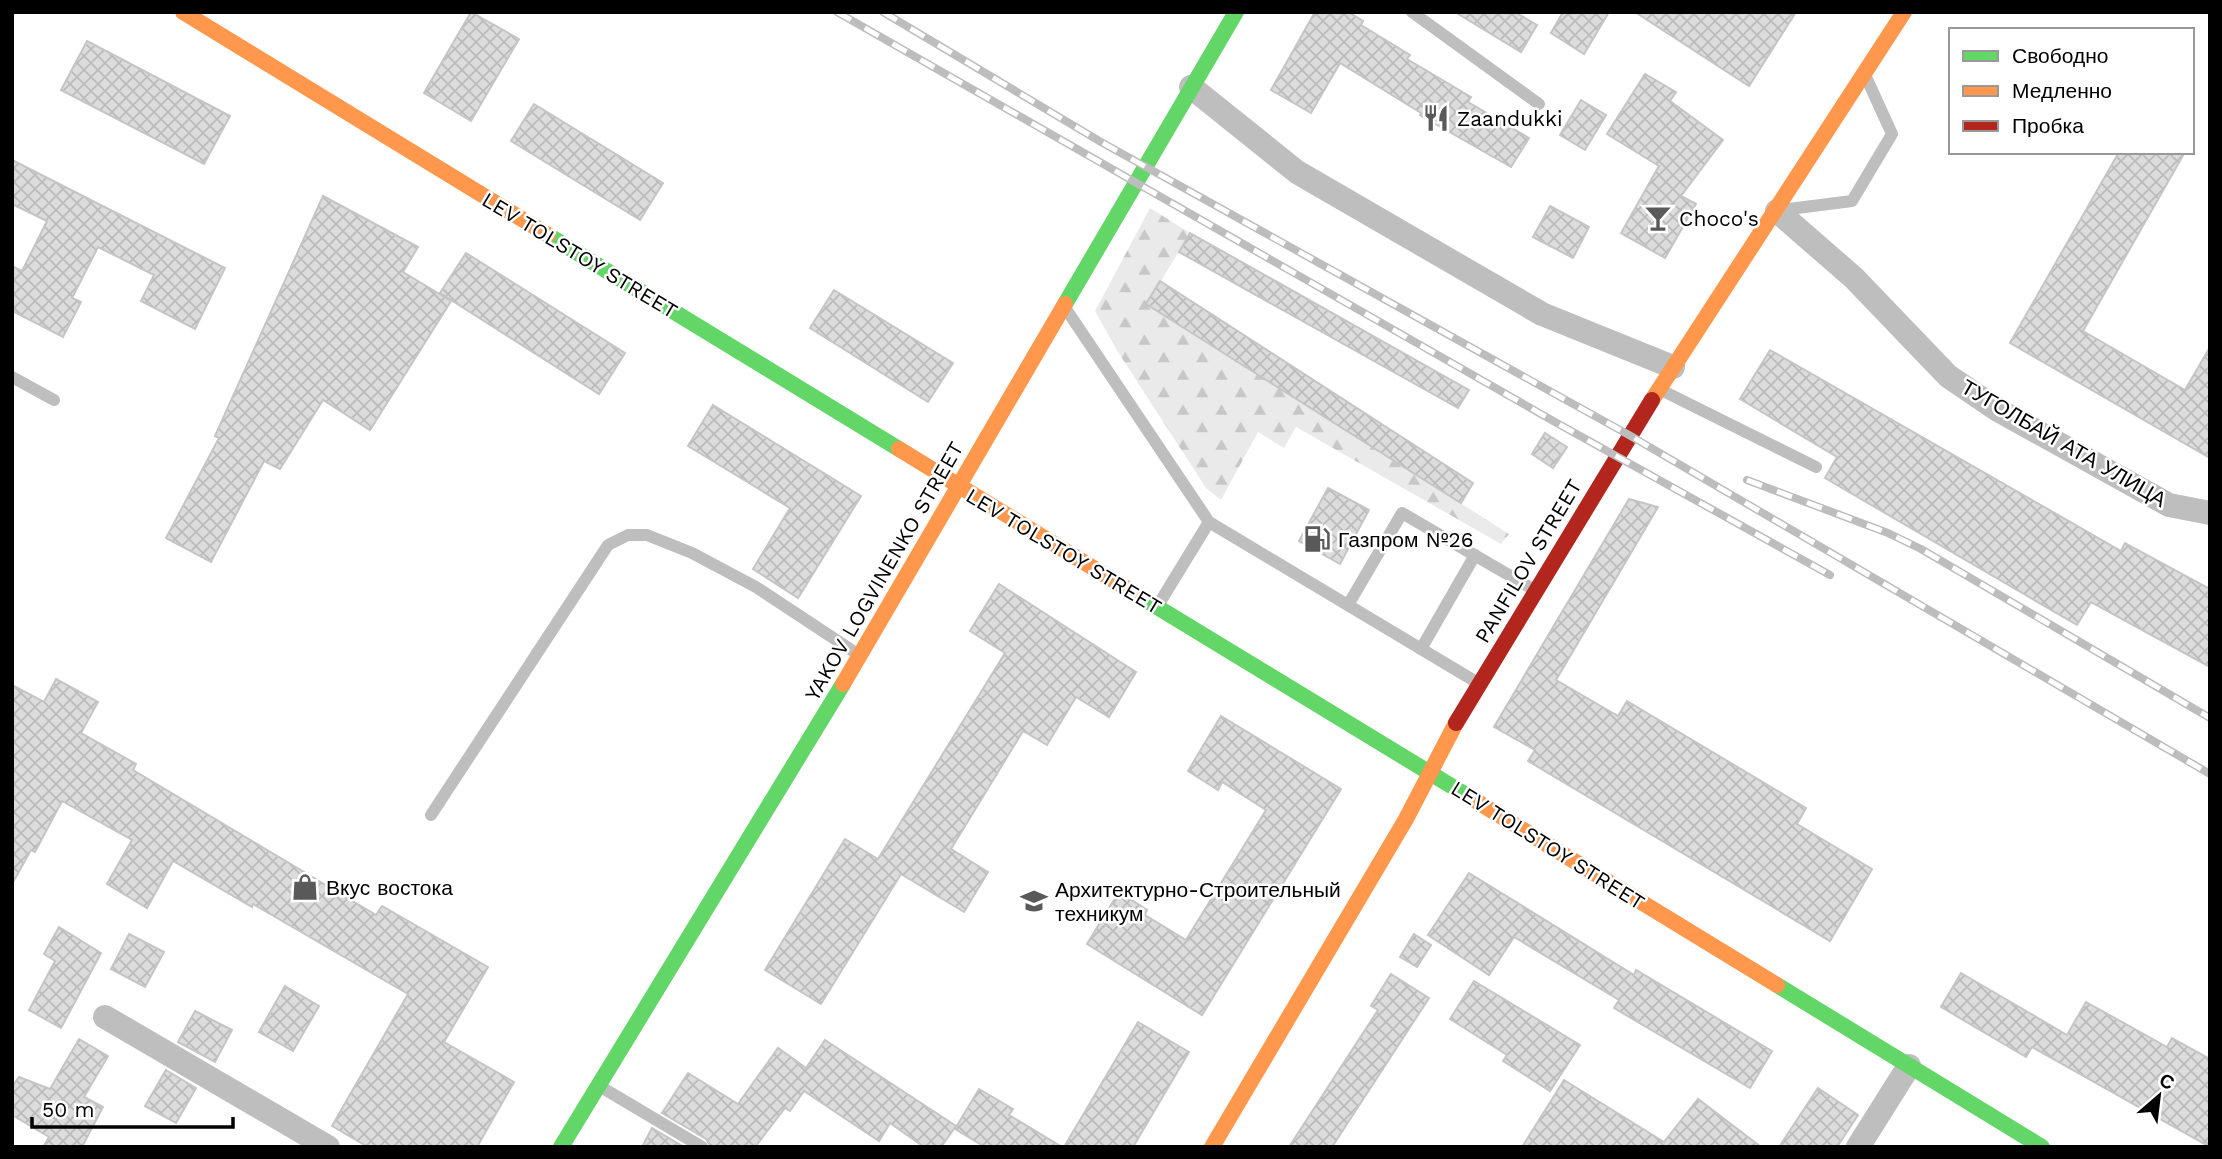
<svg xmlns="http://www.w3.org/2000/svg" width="2222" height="1159" font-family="'Work Sans',sans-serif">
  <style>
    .forest { fill: url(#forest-firs) }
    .building { fill: url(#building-cross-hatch); stroke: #c5c5c5; stroke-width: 2 }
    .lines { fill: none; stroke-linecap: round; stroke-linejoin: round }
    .lane { stroke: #bebebe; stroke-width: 12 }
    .street { stroke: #bebebe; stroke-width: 24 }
    .fast { stroke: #63d668; stroke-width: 16 }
    .slow { stroke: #ff974d; stroke-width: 16 }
    .jam { stroke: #b3261e; stroke-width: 16 }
    .rail-casing { stroke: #bdbdbd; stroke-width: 8 }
    .rail { stroke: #fff; stroke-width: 5; stroke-dasharray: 16; stroke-linecap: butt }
    .labels { text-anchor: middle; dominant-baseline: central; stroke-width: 5; stroke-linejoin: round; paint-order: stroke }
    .poi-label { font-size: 21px; fill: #000; stroke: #fff; text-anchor: start }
    .street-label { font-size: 21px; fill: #000; stroke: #fff }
  </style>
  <defs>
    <pattern id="forest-firs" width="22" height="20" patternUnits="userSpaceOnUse" patternTransform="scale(1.75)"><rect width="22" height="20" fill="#eaeaea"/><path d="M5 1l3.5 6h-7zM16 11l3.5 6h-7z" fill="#c7c7c7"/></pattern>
    <pattern id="building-cross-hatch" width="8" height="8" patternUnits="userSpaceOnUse" patternTransform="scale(1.75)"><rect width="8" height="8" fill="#dcdcdc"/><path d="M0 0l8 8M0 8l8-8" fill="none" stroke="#bbb"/></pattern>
  </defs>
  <rect width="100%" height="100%" fill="#fff"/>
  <path class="forest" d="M1150 208 1190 233 1147 304 1509 534 1501 544 1296 427 1284 448 1258 432 1221 500 1206 488 1118 352 1095 311Z"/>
  <g class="building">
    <path d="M471 12 519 39 471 121 424 93Z"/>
    <path d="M1315 12H1348L1363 21 1361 25 1410 55 1407 59 1471 97 1468 102 1529 138 1511 167 1420 115 1421 113 1340 63 1311 113 1271 90Z"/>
    <path d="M1455 12H1515L1537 25 1521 52Z"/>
    <path d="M1563 12H1609L1584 54 1551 33Z"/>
    <path d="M1635 12H1796L1749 86Z"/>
    <path d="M87 41 230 116 204 164 61 90Z"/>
    <path d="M1645 74 1676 92 1670 101 1723 140 1681 196 1696 204 1665 258 1621 233 1659 166 1607 134Z"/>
    <path d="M1581 100 1606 115 1585 150 1560 135Z"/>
    <path d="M534 104 663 183 640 220 511 141Z"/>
    <path d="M2119 152H2185L2083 331 2185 390 2210 347V458L2010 343Z"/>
    <path d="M12 160 225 268 195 329 141 301 154 275 98 247 72 298 81 302 63 337 12 311V266L22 271 47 221 12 204Z"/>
    <path d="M323 196 418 247 403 272 451 301 370 430 323 400 280 469 264 461 211 562 166 538 219 438 215 436Z"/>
    <path d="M1550 206 1589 227 1573 258 1533 237Z"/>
    <path d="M1190 233 1469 390 1458 408 1179 252Z"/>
    <path d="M466 253 625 353 599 394 440 293Z"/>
    <path d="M1160 281 1473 483 1461 503 1146 304Z"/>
    <path d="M834 290 953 363 928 402 810 328Z"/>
    <path d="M1770 350 2121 551 2125 543 2210 589V667L2091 602 2077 625 1825 478 1837 457 1740 399Z"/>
    <path d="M713 405 861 496 798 598 753 569 790 508 688 446Z"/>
    <path d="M1545 433 1567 447 1553 468 1532 454Z"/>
    <path d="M1328 488 1369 510 1340 564 1299 541Z"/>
    <path d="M1629 499 1658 507 1556 680 1618 716 1627 701 1806 808 1797 824 1872 869 1830 941 1528 761 1535 750 1494 727Z"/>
    <path d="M999 584 1136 672 1109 717 1076 697 1047 745 1023 731 951 849 988 872 964 912 901 874 821 1004 765 970 845 839 878 859 1005 653 970 631Z"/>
    <path d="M56 679 98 702 81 733 136 764 133 770 376 915 382 906 488 967 444 1042 514 1082 477 1147H368L332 1126 408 994 253 904 252 907 173 861 147 908 107 884 132 840 62 801 35 852 31 850 12 884V685L44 702Z"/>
    <path d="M1221 716 1341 789 1202 1015 1087 944 1119 892 1147 910 1145 915 1186 940 1266 810 1222 782 1218 790 1188 771Z"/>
    <path d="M1469 873 1634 975 1636 970 1772 1051 1750 1088 1614 1008 1619 1000 1514 937 1489 975 1428 935Z"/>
    <path d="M59 927 101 953 61 1028 29 1010 55 961 44 954Z"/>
    <path d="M129 934 164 952 145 987 111 969Z"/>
    <path d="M1414 934 1431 945 1417 967 1400 957Z"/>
    <path d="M1961 973 2067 1035 2086 1002 2167 1047 2172 1038 2210 1059V1147L2032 1047 2026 1057 1941 1007Z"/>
    <path d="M1391 974 1429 998 1332 1147H1289L1378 1010 1371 1006Z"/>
    <path d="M1474 981 1580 1045 1550 1091 1503 1061 1507 1055 1450 1019Z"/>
    <path d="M285 986 319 1006 293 1051 259 1032Z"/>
    <path d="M195 1011 232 1030 215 1062 178 1042Z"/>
    <path d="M1138 1022 1189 1052 1133 1147H1064Z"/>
    <path d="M79 1039 108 1056 84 1097 103 1107 82 1147H43L49 1137 12 1115V1087L19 1077 50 1089Z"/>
    <path d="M825 1040 956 1126 941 1147H924L890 1123 879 1141 804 1091 790 1111 785 1108 755 1147H711L706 1139 662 1113 688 1073 738 1104 778 1048 806 1068Z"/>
    <path d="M166 1070 196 1088 176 1123 145 1106Z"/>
    <path d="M1564 1080 1664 1142 1698 1099 1761 1147H1522Z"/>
    <path d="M1818 1088 1858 1115 1837 1147H1779Z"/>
    <path d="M979 1089 1013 1109 1009 1115 1062 1147H985L955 1129Z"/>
    <path d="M652 1128 684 1147H642Z"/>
  </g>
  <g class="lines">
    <g class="lane">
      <path d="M1412 12 1539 104"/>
      <path d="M1781 210 1852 201 1892 134 1866 77"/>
      <path d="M1066 309 1209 522 1478 683"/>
      <path d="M12 377 54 400"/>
      <path d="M1659 389 1816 467"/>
      <path d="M1160 602 1209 522"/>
      <path d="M1348 605 1402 513 1533 589"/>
      <path d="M1421 649 1475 555"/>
      <path d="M431 815 608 545 628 535H647L692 553 756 587 859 655"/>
      <path d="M601 1087 702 1147"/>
    </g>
    <g class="street">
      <path d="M1191 87 1297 172 1542 314 1673 367"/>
      <path d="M1777 211 1854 278 1948 376 1998 410 2169 505 2210 513"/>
      <path d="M105 1017 328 1147"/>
      <path d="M1858 1147 1909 1066"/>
    </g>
    <g class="fast">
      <path d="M548 235 899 449"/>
      <path d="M1065 304 1236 12"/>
      <path d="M1139 596 1476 801"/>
      <path d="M1777 985 2042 1147"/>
      <path d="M561 1147 843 684"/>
    </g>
    <g class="slow">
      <path d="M183 12 548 235"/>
      <path d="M1652 400 1904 12"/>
      <path d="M899 449 1139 596"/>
      <path d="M843 684 1065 304"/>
      <path d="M1476 801 1777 985"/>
      <path d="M1212 1147 1406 819 1456 723"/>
    </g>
    <path class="jam" d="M1456 723 1652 400"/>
    <defs>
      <g id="rail">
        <path d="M837 12 1555 422 1830 575"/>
        <path d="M883 12 1101 142 1629 435 2210 774"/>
        <path d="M1747 480 1888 533 1921 549 2210 718"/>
      </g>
    </defs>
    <use href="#rail" class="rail-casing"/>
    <use href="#rail" class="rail"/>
  </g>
  <defs>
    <symbol id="restaurant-bare" viewBox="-9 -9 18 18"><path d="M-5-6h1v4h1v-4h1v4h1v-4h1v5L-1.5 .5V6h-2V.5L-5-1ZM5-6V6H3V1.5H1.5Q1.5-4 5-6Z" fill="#595959" stroke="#fff" stroke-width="2.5" paint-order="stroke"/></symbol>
    <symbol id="bar-bare" viewBox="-9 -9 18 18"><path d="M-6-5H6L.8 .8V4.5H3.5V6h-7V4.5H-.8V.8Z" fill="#595959" stroke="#fff" stroke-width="2.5" paint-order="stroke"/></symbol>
    <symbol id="fuel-bare" viewBox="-9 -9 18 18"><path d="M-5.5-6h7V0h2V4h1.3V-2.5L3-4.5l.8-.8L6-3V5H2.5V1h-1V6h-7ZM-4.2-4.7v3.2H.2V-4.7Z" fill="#595959" stroke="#fff" stroke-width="2.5" paint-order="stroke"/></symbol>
    <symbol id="shop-bare" viewBox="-9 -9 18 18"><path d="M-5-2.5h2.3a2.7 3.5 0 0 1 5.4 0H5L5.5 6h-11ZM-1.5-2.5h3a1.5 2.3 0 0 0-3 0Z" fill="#595959" stroke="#fff" stroke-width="2.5" paint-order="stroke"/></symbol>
    <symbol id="university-bare" viewBox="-9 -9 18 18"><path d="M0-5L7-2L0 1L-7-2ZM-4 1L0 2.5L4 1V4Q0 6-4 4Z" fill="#595959" stroke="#fff" stroke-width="2.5" paint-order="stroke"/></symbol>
  </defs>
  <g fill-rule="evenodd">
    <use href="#restaurant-bare" x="1417" y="99" width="38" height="38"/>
    <use href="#bar-bare" x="1639" y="199" width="38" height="38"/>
    <use href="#fuel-bare" x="1298" y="520" width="38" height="38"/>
    <use href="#shop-bare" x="286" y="868" width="38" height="38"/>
    <use href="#university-bare" x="1015" y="882" width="38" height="38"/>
  </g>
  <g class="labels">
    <g class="poi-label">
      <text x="1457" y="118">Zaandukki</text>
      <text x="1679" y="218">Choco's</text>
      <text x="1338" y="539">Газпром №26</text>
      <text x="326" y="887">Вкус востока</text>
      <text x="1055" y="889">Архитектурно-Строительный<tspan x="1055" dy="24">техникум</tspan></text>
    </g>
    <g class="street-label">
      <text transform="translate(580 255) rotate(31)">LEV TOLSTOY STREET</text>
      <text transform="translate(2064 443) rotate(30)">ТУГОЛБАЙ АТА УЛИЦА</text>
      <text transform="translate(1064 551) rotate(31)">LEV TOLSTOY STREET</text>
      <text transform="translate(1528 561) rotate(-59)">PANFILOV STREET</text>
      <text transform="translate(884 571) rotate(-60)">YAKOV LOGVINENKO STREET</text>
      <text transform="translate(1548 845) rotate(32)">LEV TOLSTOY STREET</text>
    </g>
  </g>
  <rect width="2222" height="1159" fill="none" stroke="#000000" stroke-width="28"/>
  <rect x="1949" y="28" width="245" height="126" fill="#ffffff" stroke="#999999" stroke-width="2"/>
  <rect x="1963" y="51" width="35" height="10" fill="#63d668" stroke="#999999" stroke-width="2"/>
  <text x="2012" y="63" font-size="21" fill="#000000">Свободно</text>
  <rect x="1963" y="86" width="35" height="10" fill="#ff974d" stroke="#999999" stroke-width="2"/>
  <text x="2012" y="98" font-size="21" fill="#000000">Медленно</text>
  <rect x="1963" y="121" width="35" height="10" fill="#b3261e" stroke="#999999" stroke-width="2"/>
  <text x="2012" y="133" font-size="21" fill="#000000">Пробка</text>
  <g transform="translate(2159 1096) rotate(28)" stroke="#ffffff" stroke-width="5" paint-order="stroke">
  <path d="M0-5L12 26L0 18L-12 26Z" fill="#000000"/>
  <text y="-10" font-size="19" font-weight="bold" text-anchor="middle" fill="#000000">С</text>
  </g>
  <path d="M32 1117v10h201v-10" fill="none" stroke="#000000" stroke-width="3.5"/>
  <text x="42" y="1117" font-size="21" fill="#000000" stroke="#ffffff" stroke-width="5" paint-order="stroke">50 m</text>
</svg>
